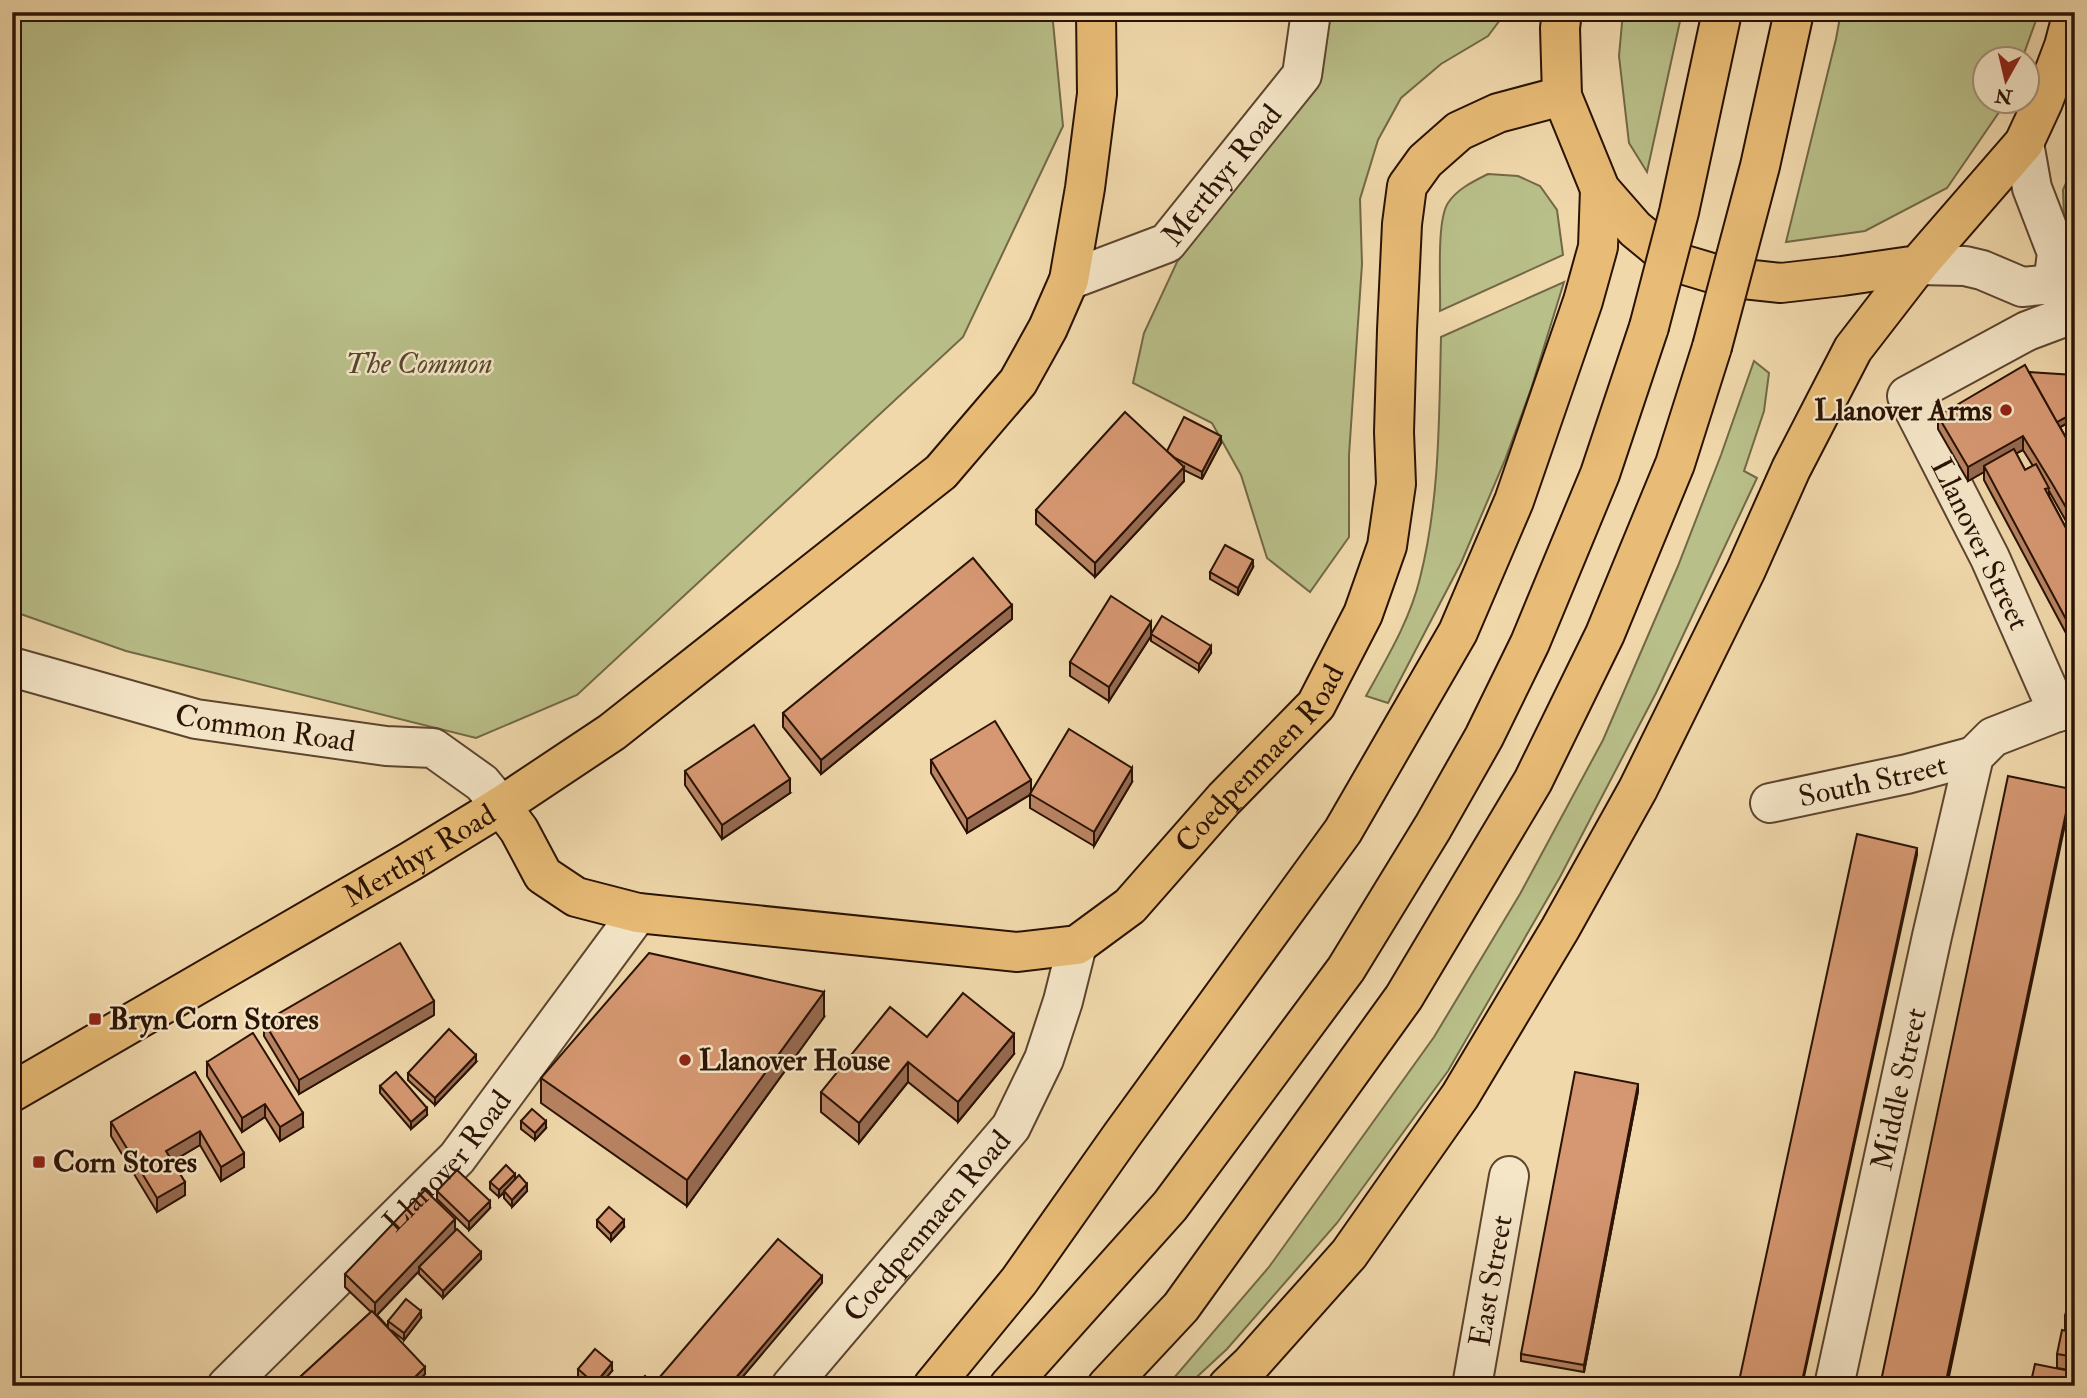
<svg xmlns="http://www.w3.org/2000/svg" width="2087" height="1398" font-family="'IM FELL Double Pica',serif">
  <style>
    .green { fill: #b9bf89; stroke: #726846; stroke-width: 2 }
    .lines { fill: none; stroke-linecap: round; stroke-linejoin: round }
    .minor-casing { stroke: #5c442e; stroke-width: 42 }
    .tertiary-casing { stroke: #5c442e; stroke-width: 42 }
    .primary-casing { stroke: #2a1204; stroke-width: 42 }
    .trunk-casing { stroke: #2a1204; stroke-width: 42 }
    .minor { stroke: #f5e6c8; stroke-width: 38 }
    .tertiary { stroke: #f5e6c8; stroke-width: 38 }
    .primary { stroke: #e8bc76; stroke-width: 38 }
    .trunk { stroke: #e8bc76; stroke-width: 38 }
    .trunk-bridge-casing { stroke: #2a1204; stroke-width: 42; stroke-linecap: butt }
    .trunk-bridge { stroke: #e8bc76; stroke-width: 38 }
    .wall { fill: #b88362; stroke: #2a1204; stroke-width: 2; fill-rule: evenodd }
    .shaded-wall { fill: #966a50; stroke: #2a1204; stroke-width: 2 }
    .building { fill: #d69872; stroke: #2a1204; stroke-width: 2 }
    .poi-dot { fill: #8f2418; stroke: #f5e6c8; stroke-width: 2.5 }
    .labels { text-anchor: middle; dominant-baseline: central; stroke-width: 5; stroke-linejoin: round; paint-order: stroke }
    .street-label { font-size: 30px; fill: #2a1204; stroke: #f5e6c8 }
    .park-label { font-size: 30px; font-style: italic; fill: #55462c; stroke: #f5e6c8 }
    .poi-label { font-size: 30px; font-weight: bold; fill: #2a1204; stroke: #f5e6c8; text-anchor: start }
  </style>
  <rect width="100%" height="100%" fill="#f0d8ab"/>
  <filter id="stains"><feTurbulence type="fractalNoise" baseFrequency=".00286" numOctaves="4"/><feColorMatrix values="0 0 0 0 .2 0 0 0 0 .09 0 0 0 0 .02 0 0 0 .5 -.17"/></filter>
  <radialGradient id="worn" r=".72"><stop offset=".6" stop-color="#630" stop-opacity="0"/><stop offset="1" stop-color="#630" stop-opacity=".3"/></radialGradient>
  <g class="green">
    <path d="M12 12H1052L1063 126 963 337 577 695 476 738 126 651 12 611Z"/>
    <path d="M1329 12H1506L1488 36 1441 64 1401 98 1378 140 1360 199 1362 264 1349 455V537L1310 592 1267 558 1241 475 1212 423 1133 383 1144 333 1177 262 1319 75Z"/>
    <path d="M1623 12H1682L1647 172 1629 143 1619 56Z"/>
    <path d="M1841 12H2039L2022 59 1986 60V102H2006L1947 188 1865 231 1786 242 1836 39Z"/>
    <path d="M2075 162V248L2064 217 2063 190Z"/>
    <path d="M1488 174 1518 176 1540 186 1557 210 1563 255 1440 311C1441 286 1436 221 1448 203 1457 189 1474 181 1488 174Z"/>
    <path d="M1564 282 1531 389 1505 460 1461 563 1388 703 1366 696C1387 658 1410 620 1420 578 1440 499 1439 418 1441 337Z"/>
    <path d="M1754 361 1769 373 1764 411 1744 471 1757 478 1656 693 1560 877 1448 1071 1337 1223 1227 1349 1187 1386H1167L1269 1267 1434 1037 1520 894 1603 740 1678 566 1721 455Z"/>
  </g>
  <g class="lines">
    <defs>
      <g id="minor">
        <path id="s1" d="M1069 280 1167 243 1302 75 1311 12"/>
        <path id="s2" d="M12 667 196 719 386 746 433 748 482 783 501 806"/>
        <path d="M2058 712 1990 558 1907 396 2027 331 2075 313"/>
        <path id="s3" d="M1770 803 1907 774 1974 756"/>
        <path id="s4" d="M227 1386 457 1158 638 913"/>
        <path id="s5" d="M791 1386 1011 1127 1044 1059 1063 1001 1077 945"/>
        <path id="s6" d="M1472 1386 1509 1176"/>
        <path id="s7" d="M1834 1386 1932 936 1974 756 1993 737 2075 705"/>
      </g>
      <g id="tertiary">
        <path d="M2024 143 2032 188 2057 253 2053 284 2075 311"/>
        <path d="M1918 265 1965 266 1982 270 2022 287 2053 284"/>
      </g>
      <g id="primary">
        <path d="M1562 12 1560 28 1562 96 1600 189 1635 229 1675 262 1725 277 1781 283 1842 276 1918 265 2024 143 2043 102 2064 46 2073 12"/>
        <path id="s8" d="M501 806 519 830 543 875 576 897 638 913 1018 952 1077 945 1130 906 1224 799 1316 705 1363 614 1387 546 1396 484 1394 432 1397 330 1402 224 1407 186 1425 161 1459 131 1498 113 1562 96"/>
        <path id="s9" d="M12 1092 411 861 501 806 612 732 941 472 1018 382 1048 328 1069 280 1085 188 1097 94 1096 12"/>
      </g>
      <g id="trunk">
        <path d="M933 1386 1019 1281 1122 1135 1343 831 1458 632 1514 501 1583 301 1598 247 1600 189"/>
        <path d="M1009 1386 1170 1206 1346 969 1433 827 1484 737 1530 643 1600 474 1649 327"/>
        <path d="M1107 1386 1181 1307 1404 997 1533 781 1605 634 1675 464 1712 347"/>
        <path d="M1228 1386 1251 1364 1349 1254 1460 1096 1560 929 1638 789 1746 570 1791 469 1853 349 1918 265"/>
      </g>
    </defs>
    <use href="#minor" class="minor-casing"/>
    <use href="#tertiary" class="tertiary-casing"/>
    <use href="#primary" class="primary-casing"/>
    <use href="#trunk" class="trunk-casing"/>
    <use href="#minor" class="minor"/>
    <use href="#tertiary" class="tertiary"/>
    <use href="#primary" class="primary"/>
    <use href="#trunk" class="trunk"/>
    <defs>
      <g id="trunk-bridge">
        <path d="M1649 327 1679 212 1722 12"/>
        <path d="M1712 347 1760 166 1794 12"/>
      </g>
    </defs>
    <use href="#trunk-bridge" class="trunk-bridge-casing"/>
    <use href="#trunk-bridge" class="trunk-bridge"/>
  </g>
  <g class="wall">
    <path d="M1938 416 2075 419 2060 427 2070 445 2075 442V537L2049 491V496L2075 545V650L1984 480V472L1968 481 1938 429ZM2023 450 2033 466 2025 470 2016 453Z"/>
    <path d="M1221 443 1202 479 1184 470V481L1095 577 1036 524V510L1167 451Z"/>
    <path d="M1253 567 1238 595 1210 579V572Z"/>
    <path d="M1012 619 821 774 783 727V713Z"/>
    <path d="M1151 633 1211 653 1199 671 1151 641V636L1109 701 1070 676V662Z"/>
    <path d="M931 760 1031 793 1132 782 1094 846 1030 808V795L967 833 931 773Z"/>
    <path d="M685 771 790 793 722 839 685 785Z"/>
    <path d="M434 1015 299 1094 264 1036V1022Z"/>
    <path d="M824 1017 687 1206 541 1103V1078Z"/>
    <path d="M927 1037 1014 1054 958 1122 908 1082 859 1143 821 1112V1092Z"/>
    <path d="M207 1062 303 1127 280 1141 265 1117 242 1132 207 1076Z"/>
    <path d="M476 1062 435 1105 408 1080V1073Z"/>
    <path d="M195 1072 244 1167 221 1181 200 1145 173 1161 185 1195 157 1212 111 1136V1122Z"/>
    <path d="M380 1086 427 1115 411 1129 380 1093Z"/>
    <path d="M1638 1091 1584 1372 1521 1361V1354Z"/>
    <path d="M521 1121 546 1128 535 1140 521 1129Z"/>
    <path d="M515 1179 527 1191 512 1207 504 1198V1193L499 1197 490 1189V1182Z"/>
    <path d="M437 1191 490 1208 469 1230 437 1199Z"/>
    <path d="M597 1220 624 1227 611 1241 597 1227Z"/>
    <path d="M455 1231 481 1259 443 1298 419 1274V1271L377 1315 388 1327V1321L421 1318 404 1340 391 1330 425 1374 413 1386H290L300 1380V1377L371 1312 345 1287V1274Z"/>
    <path d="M2075 1294V1332L2065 1330V1316Z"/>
    <path d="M2075 1333V1371L2057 1368V1354Z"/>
    <path d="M578 1369 612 1371 599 1386H588L578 1376Z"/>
  </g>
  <g class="shaded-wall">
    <path d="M2075 412V419L2055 430V423Z"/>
    <path d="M1221 436V443L1202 479V472Z"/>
    <path d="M2023 436V450L1986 470 1984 466V472L1968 481V467Z"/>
    <path d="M1184 467V481L1095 577V563Z"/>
    <path d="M2075 553V567L2069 556Z"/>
    <path d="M1253 560V567L1238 595V588Z"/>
    <path d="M1012 605V619L821 774V760Z"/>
    <path d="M1151 622V636L1109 701V687Z"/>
    <path d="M1211 646V653L1199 671V664Z"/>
    <path d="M1132 768V782L1094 846V832Z"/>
    <path d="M790 779V793L722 839V825Z"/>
    <path d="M1031 780V794L967 833V819Z"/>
    <path d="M2071 789V796L1947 1386H1945Z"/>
    <path d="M1917 848V855L1802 1386H1801Z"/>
    <path d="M824 992V1017L687 1206V1180Z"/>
    <path d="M434 1001V1015L299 1094V1080Z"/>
    <path d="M1014 1034V1054L958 1122V1102Z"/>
    <path d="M476 1055V1062L435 1105V1098Z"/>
    <path d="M908 1062V1082L859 1143V1123Z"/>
    <path d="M1638 1084V1091L1584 1372V1365Z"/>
    <path d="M265 1104V1117L242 1132V1118Z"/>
    <path d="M427 1108V1115L411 1129V1122Z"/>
    <path d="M303 1113V1127L280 1141V1127Z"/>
    <path d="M546 1121V1128L535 1140V1133Z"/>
    <path d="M200 1131V1145L166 1165V1151Z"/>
    <path d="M244 1153V1167L221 1181V1167Z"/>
    <path d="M515 1174V1181L499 1197V1190Z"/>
    <path d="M185 1182V1195L157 1212V1198Z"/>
    <path d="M527 1184V1191L512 1207V1200Z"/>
    <path d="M490 1201V1208L469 1230V1222Z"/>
    <path d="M455 1219V1233L419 1267V1271L375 1317V1303Z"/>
    <path d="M624 1220V1227L611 1241V1234Z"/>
    <path d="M481 1252V1259L443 1298V1291Z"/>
    <path d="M822 1276V1283L735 1386H729Z"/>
    <path d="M421 1311V1318L404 1340V1333Z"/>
    <path d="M612 1363V1371L599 1386H595V1384Z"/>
    <path d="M425 1367V1374L413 1386H406Z"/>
  </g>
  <g class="building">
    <path d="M2025 365 2070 445 2075 442V523L2053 485 2023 436 1968 467 1938 416Z"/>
    <path d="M2029 372 2074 375 2075 412 2057 422Z"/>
    <path d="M1125 412 1184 467 1095 563 1036 510Z"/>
    <path d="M1184 417 1221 436 1202 472 1175 458 1167 451Z"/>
    <path d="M2014 449 2025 470 2036 464 2049 488 2045 489 2075 545V553L2069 556 2075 567V636L1984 466Z"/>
    <path d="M1225 545 1253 560 1238 588 1210 572Z"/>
    <path d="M973 558 1012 605 821 760 783 713Z"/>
    <path d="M1111 596 1151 622 1109 687 1070 662Z"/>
    <path d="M1162 616 1211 646 1199 664 1151 634Z"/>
    <path d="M995 721 1031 780 967 819 931 760Z"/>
    <path d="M754 725 790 779 722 825 685 771Z"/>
    <path d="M1069 729 1132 768 1094 832 1030 794Z"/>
    <path d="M2008 776 2071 789 1945 1386H1880Z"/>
    <path d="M1857 834 1917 848 1801 1386H1738Z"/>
    <path d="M400 943 434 1001 299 1080 264 1022Z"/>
    <path d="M649 953 824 992 687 1180 541 1078Z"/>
    <path d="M963 993 1014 1034 958 1102 908 1062 859 1123 821 1092 890 1007 927 1037Z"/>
    <path d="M449 1029 476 1055 435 1098 408 1073Z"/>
    <path d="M253 1033 303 1113 280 1127 265 1104 242 1118 207 1062Z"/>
    <path d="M195 1072 244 1153 221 1167 200 1131 166 1151 185 1182 157 1198 111 1122Z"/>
    <path d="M396 1072 427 1108 411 1122 380 1086Z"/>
    <path d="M1575 1072 1638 1084 1584 1365 1521 1354Z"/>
    <path d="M532 1109 546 1121 535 1133 521 1121Z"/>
    <path d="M506 1165 515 1174 499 1190 490 1182Z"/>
    <path d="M457 1170 490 1201 469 1222 437 1191Z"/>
    <path d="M519 1175 527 1184 512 1200 504 1191Z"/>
    <path d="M425 1190 455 1219 375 1303 345 1274Z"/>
    <path d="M609 1207 624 1220 611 1234 597 1220Z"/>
    <path d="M457 1229 481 1252 443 1291 419 1267Z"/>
    <path d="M778 1239 822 1276 729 1386H654L653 1385Z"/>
    <path d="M2071 1293 2075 1294V1318L2065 1316Z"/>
    <path d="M406 1299 421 1311 404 1333 388 1321Z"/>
    <path d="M372 1311 425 1367 406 1386H308L300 1377Z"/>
    <path d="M2062 1330 2075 1333V1357L2057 1354Z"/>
    <path d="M595 1349 612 1363 595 1384 578 1369Z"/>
    <path d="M2035 1364 2075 1372V1386H2030Z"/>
    <path d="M645 1376 654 1386H634Z"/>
    <path d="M298 1378 306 1386H290Z"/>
    <path d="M69 1379 77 1386H63Z"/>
  </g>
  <g class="poi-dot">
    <circle cx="2006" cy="410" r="7"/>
    <rect x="88" y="1012" width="14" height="14" rx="3.5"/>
    <circle cx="685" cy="1060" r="7"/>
    <rect x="32" y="1155" width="14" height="14" rx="3.5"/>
  </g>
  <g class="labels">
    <g class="street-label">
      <text stroke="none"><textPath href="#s1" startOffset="192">Merthyr Road</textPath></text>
      <text transform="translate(1980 544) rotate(64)">Llanover Street</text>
      <text stroke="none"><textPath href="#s2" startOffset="261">Common Road</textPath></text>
      <text stroke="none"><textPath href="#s8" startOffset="889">Coedpenmaen Road</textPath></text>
      <text stroke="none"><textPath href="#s3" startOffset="105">South Street</textPath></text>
      <text stroke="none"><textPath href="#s9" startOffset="471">Merthyr Road</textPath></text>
      <text stroke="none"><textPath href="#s7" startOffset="304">Middle Street</textPath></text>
      <text stroke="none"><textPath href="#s4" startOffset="315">Llanover Road</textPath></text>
      <text stroke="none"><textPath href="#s5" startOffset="210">Coedpenmaen Road</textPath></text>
      <text stroke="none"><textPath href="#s6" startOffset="107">East Street</textPath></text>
    </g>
    <g class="park-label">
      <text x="419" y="363">The Common</text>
    </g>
    <g class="poi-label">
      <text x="1992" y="410" text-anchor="end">Llanover Arms</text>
      <text x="109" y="1019">Bryn Corn Stores</text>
      <text x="699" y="1060">Llanover House</text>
      <text x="53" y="1162">Corn Stores</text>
    </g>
  </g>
  <rect width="2087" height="1398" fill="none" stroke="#f0d8ab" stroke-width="42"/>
  <rect x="14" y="14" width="2059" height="1370" fill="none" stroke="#2a1204" stroke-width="3.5"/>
  <rect x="21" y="21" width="2045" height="1356" fill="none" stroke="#2a1204" stroke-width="2"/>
  <g transform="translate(2006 80) rotate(188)"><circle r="33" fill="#f5e6c8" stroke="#a4917a" stroke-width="2"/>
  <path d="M0-5L12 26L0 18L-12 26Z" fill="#8f2418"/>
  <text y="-10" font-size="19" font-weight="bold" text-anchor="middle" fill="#2a1204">N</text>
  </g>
  <rect width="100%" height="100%" filter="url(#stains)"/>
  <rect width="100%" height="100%" fill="url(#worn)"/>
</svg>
